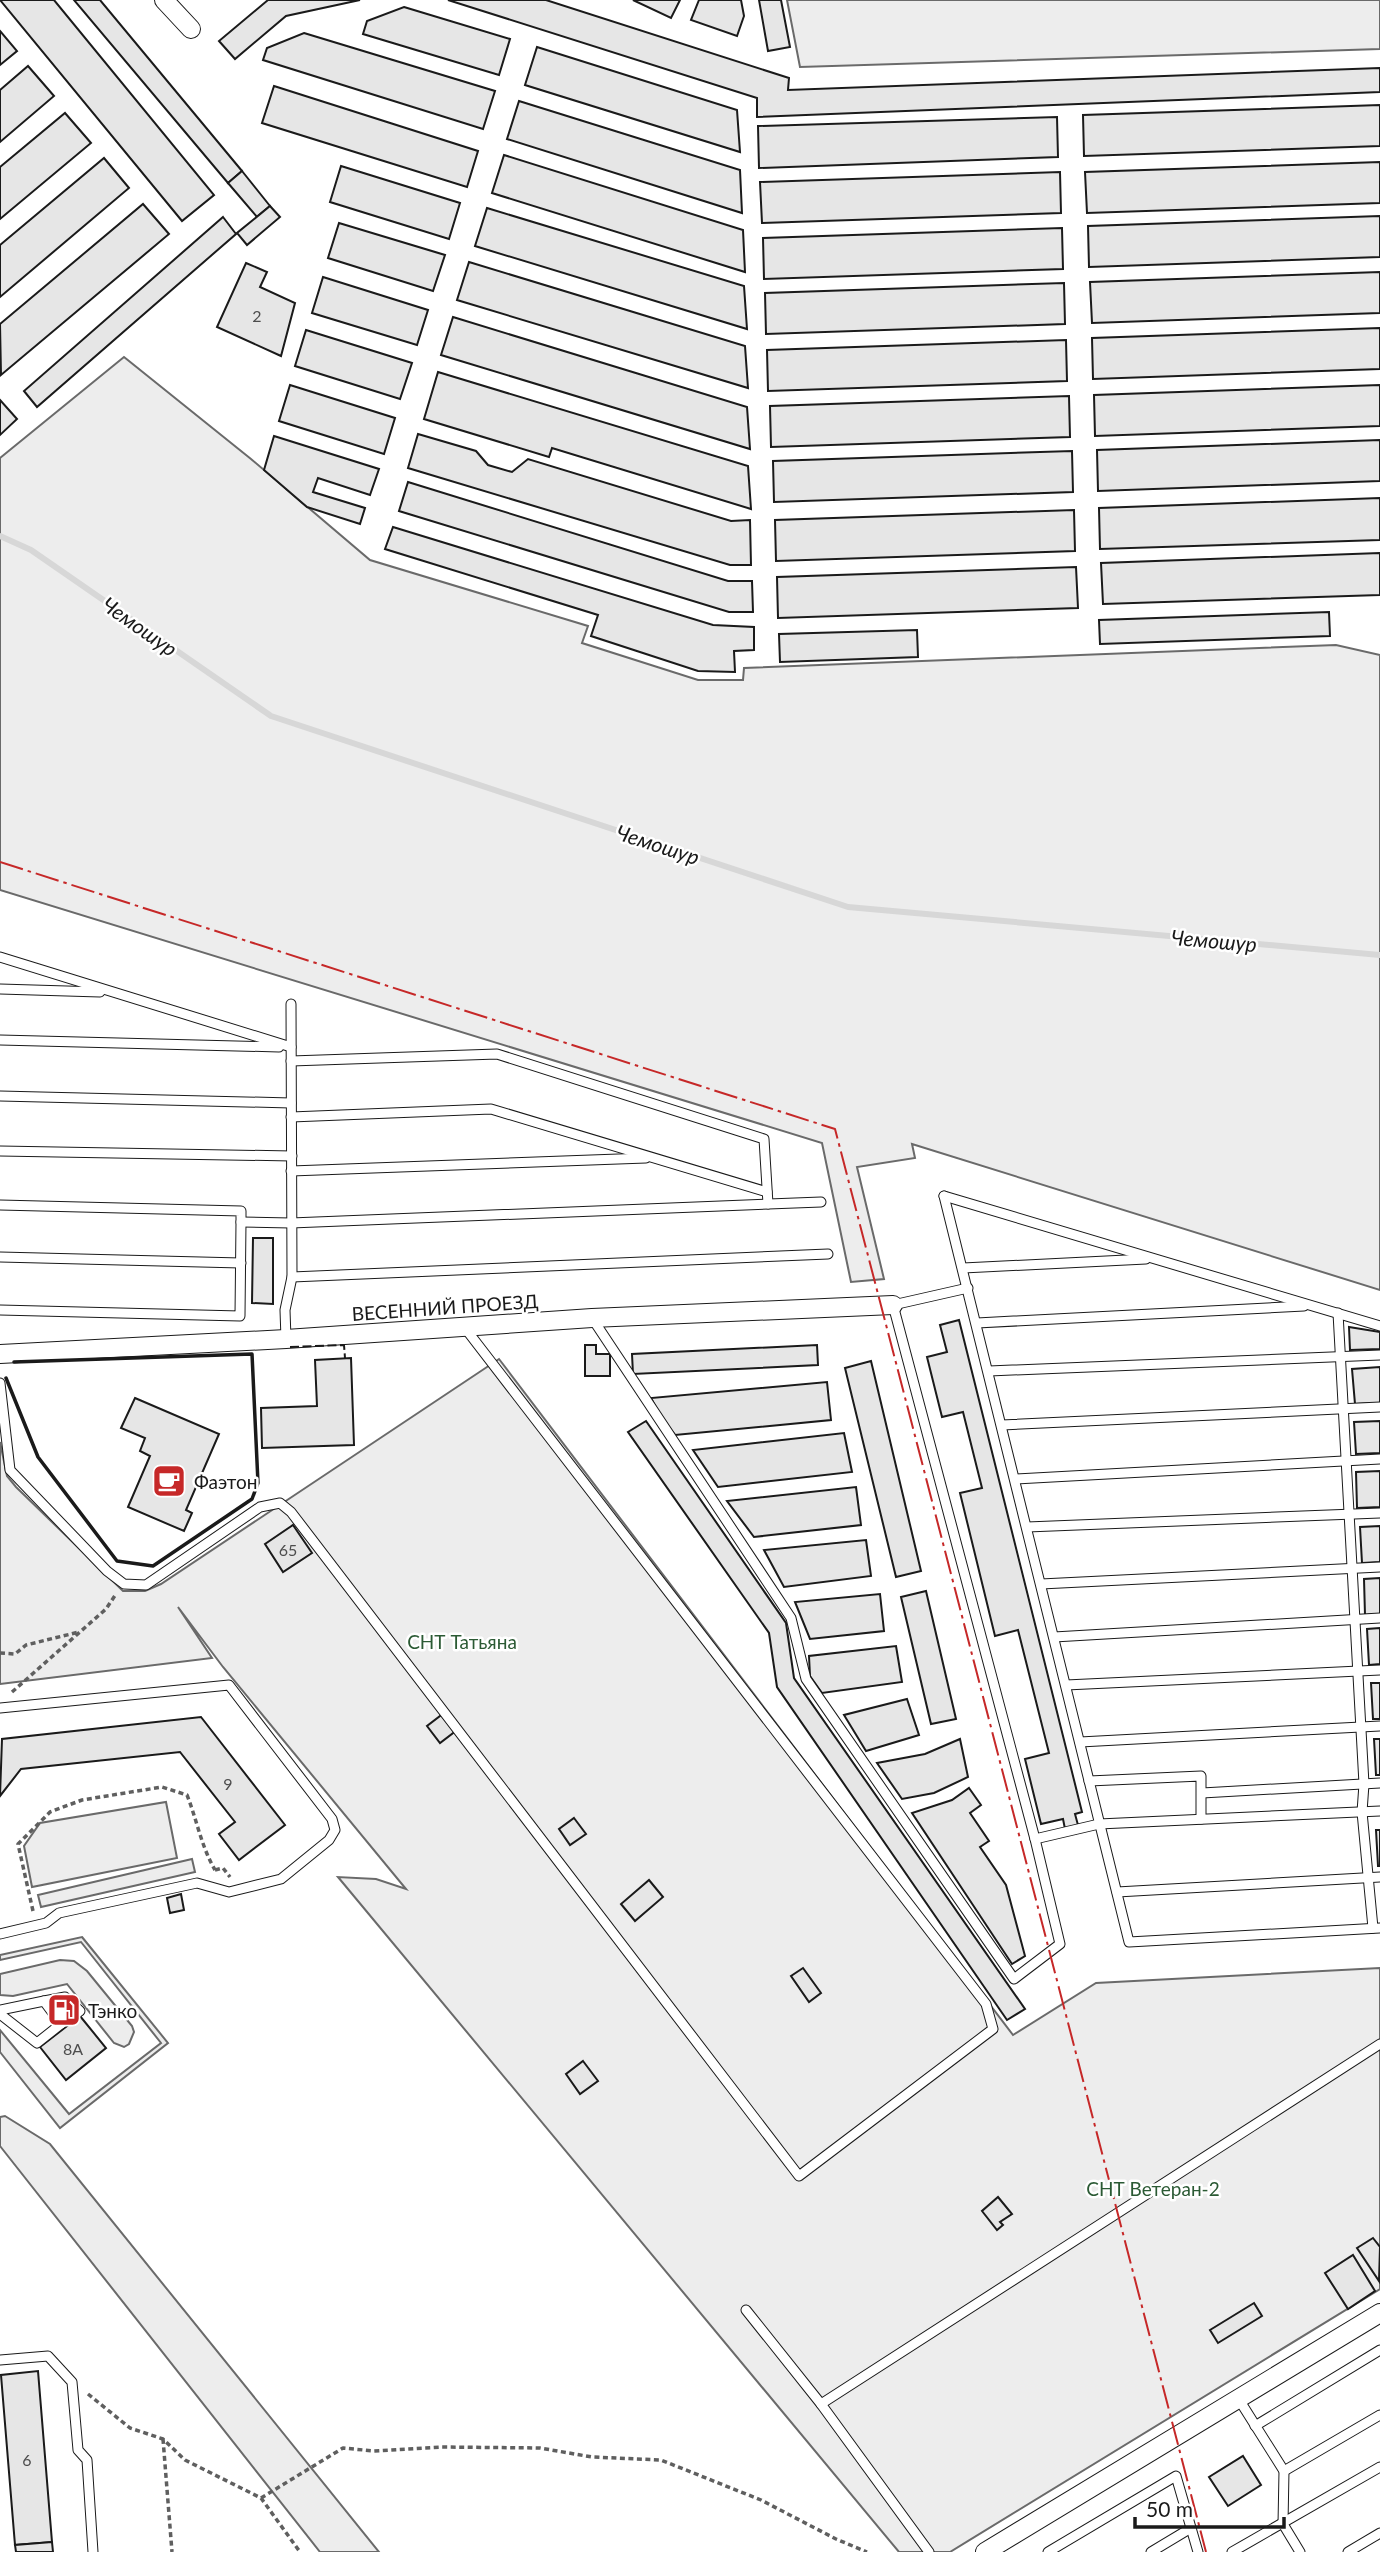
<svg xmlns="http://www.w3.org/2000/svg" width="1380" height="2552" font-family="Lato,sans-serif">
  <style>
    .built { fill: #ededed; stroke: #6a6a6a; stroke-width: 2 }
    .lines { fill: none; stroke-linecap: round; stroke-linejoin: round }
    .stream { stroke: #d7d7d7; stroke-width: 6 }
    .building { fill: #e6e6e6; stroke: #1a1a1a; stroke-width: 2 }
    .lane-casing { stroke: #1a1a1a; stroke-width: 11 }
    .street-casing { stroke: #1a1a1a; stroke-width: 20 }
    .path { stroke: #5f5f5f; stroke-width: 3.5; stroke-dasharray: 5 3.5; stroke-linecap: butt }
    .lane { stroke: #fff; stroke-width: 9 }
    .street { stroke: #fff; stroke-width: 18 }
    .fence { stroke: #1a1a1a; stroke-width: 2; stroke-dasharray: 9 3.5; stroke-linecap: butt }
    .wall { stroke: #1a1a1a; stroke-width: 3.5 }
    .power { stroke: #c62828; stroke-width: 2; stroke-dasharray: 24 5 3.5 5; stroke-linecap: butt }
    .labels { text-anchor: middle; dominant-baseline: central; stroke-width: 5; stroke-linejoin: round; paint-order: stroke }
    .number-label { font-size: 16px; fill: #4d4d4d }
    .street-label { font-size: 19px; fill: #1a1a1a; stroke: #fff }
    .poi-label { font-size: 19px; fill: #1a1a1a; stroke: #fff; text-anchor: start }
    .park-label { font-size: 19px; fill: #2b5a34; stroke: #fff }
    .water-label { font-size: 21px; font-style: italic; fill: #1a1a1a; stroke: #fff }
  </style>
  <rect width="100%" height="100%" fill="#fff"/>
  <g class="built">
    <path d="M787 0H1380V49L800 67Z"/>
    <path d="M124 357 251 459 370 560 588 626 582 643 698 680H743L744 668 1336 645 1380 655V1290L912 1144 915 1158 857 1167 884 1279 851 1282 822 1143 0 890V458Z"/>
    <path d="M499 1359 1013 2035 1096 1983 1380 1968V2289L950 2552H899L338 1877 376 1879 406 1889 223 1667 178 1607 212 1658 0 1684V1442L7 1476 16 1487 123 1591H145L161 1584Z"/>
    <path d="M166 1802 177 1858 32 1887 24 1846 40 1823Z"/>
    <path d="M192 1859 195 1872 41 1907 38 1895Z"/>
    <path d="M82 1937 168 2043 60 2128 0 2052V2030L69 2114 161 2043 81 1942 0 1960V1955Z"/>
    <path d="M60 1960 74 1961 87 1971 132 2026 134 2032 129 2044 124 2047 114 2043 67 1984 13 1996 0 1995V1974Z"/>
    <path d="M5 2116 50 2144 379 2552H320L0 2146V2117Z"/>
  </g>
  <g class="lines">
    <path class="stream" d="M0 536 31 550 271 716 848 907 1380 955"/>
  </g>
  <g class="building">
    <path d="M0 0H54L214 195 182 221Z"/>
    <path d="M74 0H100L242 171 228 183Z"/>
    <path d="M268 0H360L286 16 235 59 219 41Z"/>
    <path d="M448 0H546L789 78 788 90 1380 68V92L757 117V98Z"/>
    <path d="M633 0H680L671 18Z"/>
    <path d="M699 0H741L744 16 737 36 691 20Z"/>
    <path d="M759 0H781L790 47 768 51Z"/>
    <path d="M404 7 510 39 499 75 363 34 367 21Z"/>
    <path d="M0 31 17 51 0 65Z"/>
    <path d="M304 33 495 91 483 129 263 60 267 48Z"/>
    <path d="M537 47 737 110 740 152 525 85Z"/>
    <path d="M28 66 54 96 0 142V90Z"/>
    <path d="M274 86 478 151 467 187 262 123Z"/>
    <path d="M519 101 740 170 742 213 507 139Z"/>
    <path d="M1380 105V146L1084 156 1083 115Z"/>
    <path d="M65 113 91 143 0 219V167Z"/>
    <path d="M1057 117 1058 157 759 168 758 126Z"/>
    <path d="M504 155 743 230 745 272 492 193Z"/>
    <path d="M104 158 129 188 0 297V245Z"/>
    <path d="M1380 162V203L1087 213 1085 172Z"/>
    <path d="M341 166 460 203 449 239 330 202Z"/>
    <path d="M242 171 270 206 257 217 228 183Z"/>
    <path d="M1060 172 1061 213 762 223 760 182Z"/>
    <path d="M143 204 169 234 1 375 0 324Z"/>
    <path d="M270 206 280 217 247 245 237 233Z"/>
    <path d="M487 208 744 286 747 329 475 246Z"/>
    <path d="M1380 216V257L1089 267 1088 226Z"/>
    <path d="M223 217 236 234 37 407 24 391Z"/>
    <path d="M339 223 445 255 433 291 328 258Z"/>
    <path d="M1062 228 1063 269 764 279 763 238Z"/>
    <path d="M469 262 745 346 748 388 457 300Z"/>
    <path d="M246 263 267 272 260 287 295 303 281 356 217 327Z"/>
    <path d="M1380 272V313L1092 323 1090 282Z"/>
    <path d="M323 277 428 310 417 345 312 313Z"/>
    <path d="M1064 283 1065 324 766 334 765 293Z"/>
    <path d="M453 317 747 407 750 449 441 355Z"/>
    <path d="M1380 328V369L1093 379 1092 338Z"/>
    <path d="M306 330 412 363 400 399 295 366Z"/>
    <path d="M1066 340 1067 381 768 391 767 350Z"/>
    <path d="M438 372 748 466 751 509 552 448 549 457 424 419Z"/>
    <path d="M290 385 395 418 384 454 279 421Z"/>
    <path d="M1380 385V426L1095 436 1094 395Z"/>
    <path d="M1069 396 1070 437 771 447 770 406Z"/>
    <path d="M0 400 17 419 0 435Z"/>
    <path d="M418 434 476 451 488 465 512 472 528 459 731 521 750 520 751 565H730L408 468Z"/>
    <path d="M274 436 379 469 370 495 318 478 313 492 365 508 360 524 307 507 264 470Z"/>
    <path d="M1380 440V481L1098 491 1097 450Z"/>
    <path d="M1072 451 1073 492 774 502 773 461Z"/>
    <path d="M408 482 728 581H752L753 612H729L399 511Z"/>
    <path d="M1380 498V540L1100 549 1099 508Z"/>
    <path d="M1074 510 1075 551 776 561 775 520Z"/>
    <path d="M393 527 713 625 754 627V650L734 651 735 672 698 671 591 636 598 615 385 549Z"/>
    <path d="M1380 553V595L1103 604 1101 563Z"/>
    <path d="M1076 567 1078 608 778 618 777 577Z"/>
    <path d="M1329 612 1330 636 1100 644 1099 620Z"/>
    <path d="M917 630 918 657 780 662 779 634Z"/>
    <path d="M253 1238H273V1304L252 1303Z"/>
    <path d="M959 1320 1082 1812 1075 1814 1078 1825 1065 1829 1063 1819 1041 1824 1025 1759 1049 1753 1018 1630 995 1636 960 1493 982 1488 963 1412 942 1417 927 1357 947 1352 940 1325Z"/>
    <path d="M1349 1327 1380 1332V1349L1350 1350Z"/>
    <path d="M585 1345H596V1354H610V1376H585Z"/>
    <path d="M817 1345 818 1365 633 1374 632 1354Z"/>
    <path d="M351 1358 354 1445 262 1448 261 1408 317 1406 315 1360Z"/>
    <path d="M871 1361 921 1571 896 1577 845 1368Z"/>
    <path d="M1380 1367V1403L1355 1404 1352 1369Z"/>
    <path d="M827 1382 831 1420 675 1435 662 1419 651 1398Z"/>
    <path d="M135 1398 219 1434 186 1510 192 1513 184 1531 128 1507 150 1456 140 1451 145 1438 121 1428Z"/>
    <path d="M646 1421 786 1623 794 1678 1025 2009 1007 2020 777 1687 769 1633 628 1432Z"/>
    <path d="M1380 1421V1453L1356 1454 1354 1422Z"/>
    <path d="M844 1433 852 1472 718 1487 693 1450Z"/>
    <path d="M1380 1471V1507L1357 1508 1356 1472Z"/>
    <path d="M856 1487 861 1525 754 1537 727 1501Z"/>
    <path d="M293 1525 312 1553 283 1572 265 1544Z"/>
    <path d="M1380 1526V1562L1362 1563 1360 1527Z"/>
    <path d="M866 1540 871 1576 784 1587 764 1550Z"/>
    <path d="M1380 1578V1614L1365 1615 1364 1579Z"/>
    <path d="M926 1591 956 1719 931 1724 901 1597Z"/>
    <path d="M880 1594 884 1631 810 1639 795 1602Z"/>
    <path d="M1380 1628V1664L1369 1665 1367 1629Z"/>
    <path d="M896 1646 902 1682 822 1693 810 1676 809 1656Z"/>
    <path d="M1371 1683H1380V1719H1373Z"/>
    <path d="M907 1699 919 1735 866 1751 844 1715Z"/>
    <path d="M444 1713 457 1730 440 1743 427 1726Z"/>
    <path d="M201 1717 285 1825 239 1860 219 1834 235 1822 180 1752 21 1769 0 1796 2 1739Z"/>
    <path d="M960 1739 968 1777 934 1793 902 1799 877 1763 925 1754Z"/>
    <path d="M1374 1739H1380V1775H1376Z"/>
    <path d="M969 1788 981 1805 970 1813 989 1841 980 1847 1006 1885 1025 1956 1012 1964 912 1813 952 1800Z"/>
    <path d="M574 1818 586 1834 570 1845 559 1829Z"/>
    <path d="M1376 1830H1380V1866H1378Z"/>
    <path d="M649 1880 663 1897 635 1921 621 1904Z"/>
    <path d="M181 1894 184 1910 170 1913 167 1898Z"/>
    <path d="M803 1968 821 1993 809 2002 791 1976Z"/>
    <path d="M80 2016 106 2048 66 2080 40 2047Z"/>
    <path d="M583 2061 598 2081 580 2094 566 2074Z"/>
    <path d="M998 2197 1012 2214 1000 2222 1003 2225 997 2230 982 2211Z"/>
    <path d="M1373 2238 1380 2247 1379 2281 1357 2248Z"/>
    <path d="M1353 2255 1375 2291 1348 2309 1325 2273Z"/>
    <path d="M1254 2303 1262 2316 1218 2343 1210 2330Z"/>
    <path d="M38 2371 52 2542 15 2545 1 2375Z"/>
    <path d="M1243 2456 1261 2485 1228 2506 1209 2477Z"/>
    <path d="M52 2542 53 2552H16L15 2545Z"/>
  </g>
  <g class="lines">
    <defs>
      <g id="lane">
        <path d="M0 957 291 1047"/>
        <path d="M0 989 100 992"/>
        <path d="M0 1040 279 1047"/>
        <path d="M291 1061 497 1054 764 1139 768 1204"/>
        <path d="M0 1096 291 1103"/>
        <path d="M291 1117 491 1109 767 1192"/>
        <path d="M0 1151 292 1156"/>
        <path d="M291 1171 646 1158"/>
        <path d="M944 1196 1129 1942 1380 1928"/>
        <path d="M944 1196 1380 1326"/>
        <path d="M0 1205 241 1211V1222L240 1316 0 1310"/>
        <path d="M241 1222 291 1223 821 1202"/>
        <path d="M0 1257 241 1263"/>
        <path d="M963 1268 1146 1259"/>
        <path d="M292 1277 828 1254"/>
        <path d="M1338 1313 1364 1784 1362 1812 1373 1928"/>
        <path d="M592 1318 791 1618 806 1679 1014 1979 1060 1944 1035 1839 893 1305 968 1288"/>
        <path d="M977 1323 1304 1306"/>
        <path d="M286 1339 285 1310 292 1277 291 1004"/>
        <path d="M989 1371 1380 1355"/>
        <path d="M0 1383 10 1470 107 1571 124 1584 146 1585 260 1507 280 1503 291 1512 799 2176 993 2029 986 2004 465 1328"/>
        <path d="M1002 1425 1380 1407"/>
        <path d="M1015 1479 1380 1459"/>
        <path d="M1027 1527 1380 1513"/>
        <path d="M1041 1584 1380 1567"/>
        <path d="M1054 1637 1380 1618"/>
        <path d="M1066 1685 1380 1670"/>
        <path d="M0 1708 229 1685 332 1819 335 1830 329 1840 281 1879 229 1892 197 1883 59 1913 46 1923 0 1934"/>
        <path d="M1080 1742 1380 1726"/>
        <path d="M1089 1781 1201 1776V1819"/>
        <path d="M1202 1793 1380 1783"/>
        <path d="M1035 1839 1099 1824 1380 1811"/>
        <path d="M1117 1892 1380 1877"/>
        <path d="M44 2001 65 1997 80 2011 61 2024"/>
        <path d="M0 2010 44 2001 61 2024 37 2043 0 2014"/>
        <path d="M746 2310 821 2404 929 2552"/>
        <path d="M0 2360 48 2356 72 2382 78 2450 87 2460 93 2552"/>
        <path d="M1238 2398 1284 2471 1283 2524 1300 2552"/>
        <path d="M821 2404 1380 2044"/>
        <path d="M1255 2426 1380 2350"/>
        <path d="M1284 2471 1380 2415"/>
        <path d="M1048 2552 1176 2476 1198 2552"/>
        <path d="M1151 2552 1191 2528"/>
        <path d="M1232 2552 1380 2467"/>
        <path d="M1348 2552 1380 2533"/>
      </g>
      <g id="street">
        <path d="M164 0 191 29"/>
        <path d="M0 1354 286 1339 592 1318 893 1305"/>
        <path d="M985 2552 1380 2313"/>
      </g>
    </defs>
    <use href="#lane" class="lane-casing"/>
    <use href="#street" class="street-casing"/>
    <g class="path">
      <path d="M0 1653 15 1654 26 1645 79 1632"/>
      <path d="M12 1692 106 1609 116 1594"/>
      <path d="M215 1870 223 1868 230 1877"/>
      <path d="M33 1911 18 1844 50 1812 82 1800 162 1787 187 1795C197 1820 201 1846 215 1870"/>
      <path d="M88 2394 130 2428 163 2439 185 2460 261 2498 300 2552"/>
      <path d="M163 2439 172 2552"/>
      <path d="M261 2498 343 2448 374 2451 442 2447 540 2448 592 2457 661 2460 761 2500 836 2539 867 2552"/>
    </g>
    <use href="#lane" class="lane"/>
    <use href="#street" class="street"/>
    <path class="fence" d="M290 1347 344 1345 345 1358"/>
    <path class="wall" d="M6 1378 38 1457 117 1561 153 1566 252 1499 258 1483 252 1354 14 1362"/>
    <path class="power" d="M0 862 835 1129 1206 2552"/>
  </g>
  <defs>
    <symbol id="cafe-square" viewBox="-11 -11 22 22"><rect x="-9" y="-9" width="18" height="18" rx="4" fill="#c62828" stroke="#fff"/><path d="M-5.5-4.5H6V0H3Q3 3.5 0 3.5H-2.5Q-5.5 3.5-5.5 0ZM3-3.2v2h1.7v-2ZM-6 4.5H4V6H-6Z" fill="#fff"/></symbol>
    <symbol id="fuel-square" viewBox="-11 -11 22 22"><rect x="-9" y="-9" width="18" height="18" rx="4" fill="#c62828" stroke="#fff"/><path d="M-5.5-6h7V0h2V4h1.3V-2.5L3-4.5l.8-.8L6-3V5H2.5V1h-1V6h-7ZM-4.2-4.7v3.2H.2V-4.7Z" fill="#fff"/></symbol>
  </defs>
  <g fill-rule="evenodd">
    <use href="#cafe-square" x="150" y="1462" width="38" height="38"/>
    <use href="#fuel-square" x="45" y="1991" width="38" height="38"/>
  </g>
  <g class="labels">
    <g class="number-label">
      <text x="257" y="315">2</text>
      <text x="288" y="1549">65</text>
      <text x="228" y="1783">9</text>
      <text x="73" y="2048">8А</text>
      <text x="27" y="2459">6</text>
    </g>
    <g class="street-label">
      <text transform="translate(445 1307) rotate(-4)">ВЕСЕННИЙ ПРОЕЗД</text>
    </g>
    <g class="poi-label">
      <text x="194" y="1481">Фаэтон</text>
      <text x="88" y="2010">Тэнко</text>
    </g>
    <g class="park-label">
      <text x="462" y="1641">СНТ Татьяна</text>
      <text x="1153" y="2188">СНТ Ветеран-2</text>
    </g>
    <g class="water-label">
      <text transform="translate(140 626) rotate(35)">Чемошур</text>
      <text transform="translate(658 844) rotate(18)">Чемошур</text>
      <text transform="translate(1214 940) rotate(5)">Чемошур</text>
    </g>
  </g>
  <path d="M1135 2517v10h149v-10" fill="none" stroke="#1a1a1a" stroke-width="3.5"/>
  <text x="1146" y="2517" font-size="21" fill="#1a1a1a" stroke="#ffffff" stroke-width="5" paint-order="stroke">50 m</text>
</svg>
